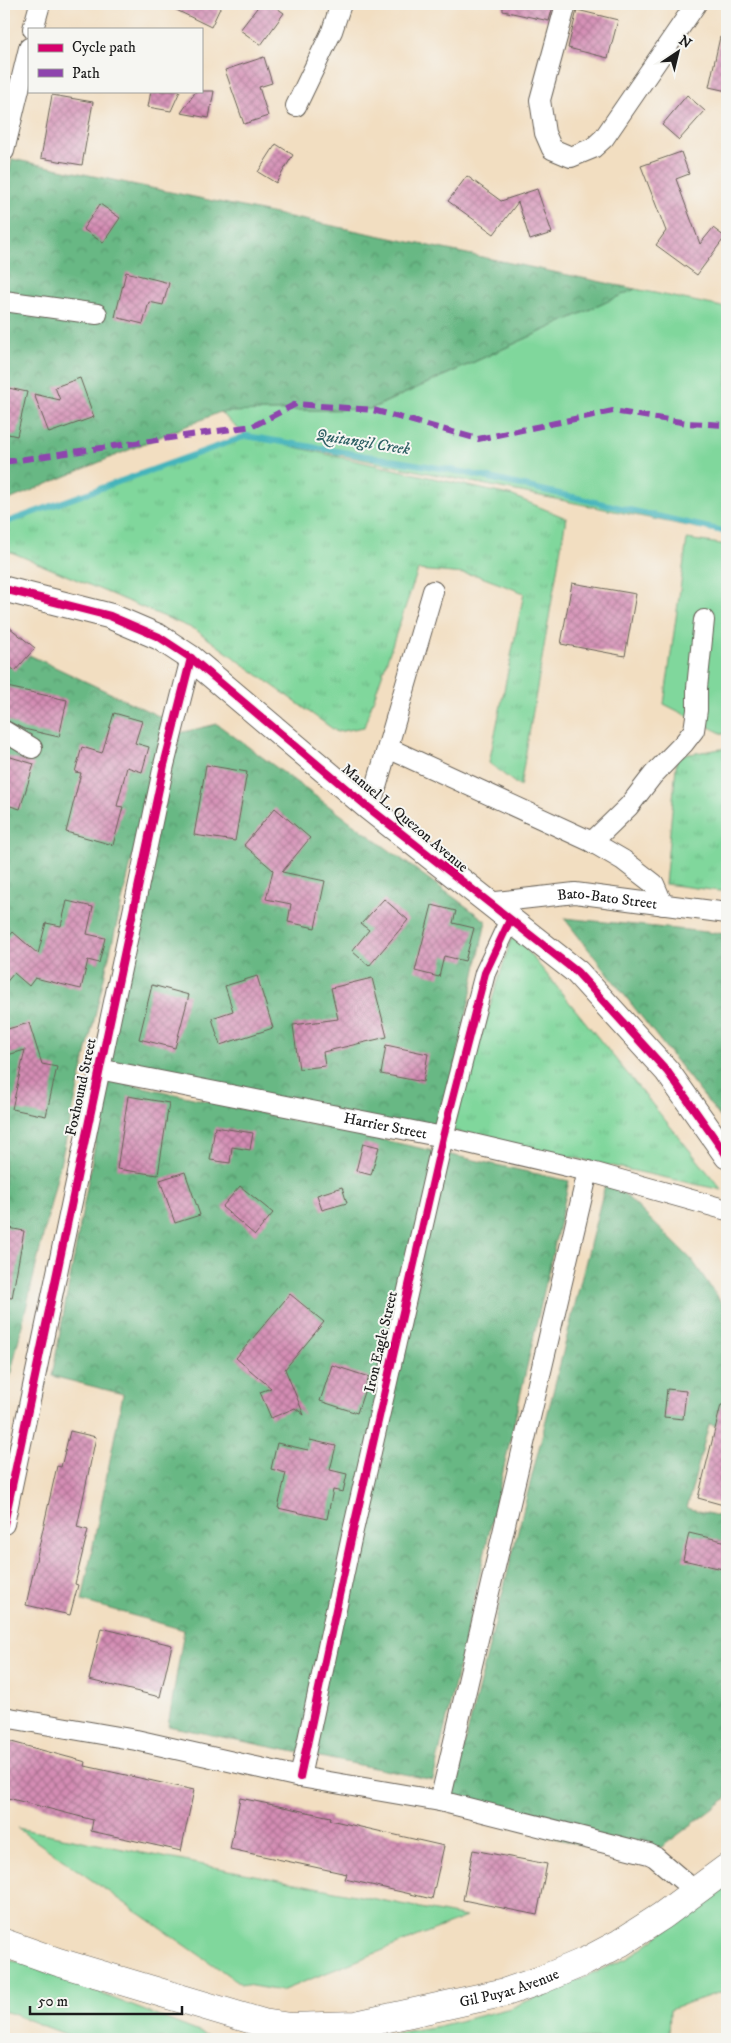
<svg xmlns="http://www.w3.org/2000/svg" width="731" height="2043" font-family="'IM FELL DW Pica',serif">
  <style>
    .grass { fill: #80d79c; stroke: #4e7a5c }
    .forest { fill: url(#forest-crowns); stroke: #426a50 }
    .park { fill: url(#park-tufts); stroke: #4e7a5c }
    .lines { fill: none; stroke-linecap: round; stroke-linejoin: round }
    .stream { stroke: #44b4bb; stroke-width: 6 }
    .building { fill: url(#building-cross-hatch) }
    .minor-casing { stroke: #676056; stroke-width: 22 }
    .tertiary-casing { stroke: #676056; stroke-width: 27 }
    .secondary-casing { stroke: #676056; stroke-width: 29 }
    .minor { stroke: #fff; stroke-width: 20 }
    .tertiary { stroke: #fff; stroke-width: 25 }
    .secondary { stroke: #fff; stroke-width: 28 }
    .quiet { stroke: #8e44ad; stroke-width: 6; stroke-dasharray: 12 6; stroke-linecap: butt }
    .cycleway-casing { stroke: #f6f6f2; stroke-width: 11 }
    .cycleway { stroke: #d6006c; stroke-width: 8 }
    .labels { text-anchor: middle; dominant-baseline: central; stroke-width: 4; stroke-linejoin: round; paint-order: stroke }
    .street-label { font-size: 15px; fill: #1c1c1c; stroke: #f6f6f2 }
    .water-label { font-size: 16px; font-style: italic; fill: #2e6064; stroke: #f6f6f2 }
  </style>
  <defs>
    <pattern id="forest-crowns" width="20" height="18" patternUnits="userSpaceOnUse" patternTransform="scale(1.25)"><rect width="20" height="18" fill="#68b884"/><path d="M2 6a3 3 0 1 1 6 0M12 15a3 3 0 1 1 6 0" fill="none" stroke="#55956b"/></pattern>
    <pattern id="park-tufts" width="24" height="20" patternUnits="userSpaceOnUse" patternTransform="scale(1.25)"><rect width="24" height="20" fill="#80d79c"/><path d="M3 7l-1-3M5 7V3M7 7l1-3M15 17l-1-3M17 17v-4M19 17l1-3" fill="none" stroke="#6eb886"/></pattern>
    <pattern id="building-cross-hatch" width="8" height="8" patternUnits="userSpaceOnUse" patternTransform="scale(1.25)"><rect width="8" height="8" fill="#d48cb4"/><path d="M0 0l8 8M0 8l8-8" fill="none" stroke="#ab7292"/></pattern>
  </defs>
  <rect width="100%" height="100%" fill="#f6f6f2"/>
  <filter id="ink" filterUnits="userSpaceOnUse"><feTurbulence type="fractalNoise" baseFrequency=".02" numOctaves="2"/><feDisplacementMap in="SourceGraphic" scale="10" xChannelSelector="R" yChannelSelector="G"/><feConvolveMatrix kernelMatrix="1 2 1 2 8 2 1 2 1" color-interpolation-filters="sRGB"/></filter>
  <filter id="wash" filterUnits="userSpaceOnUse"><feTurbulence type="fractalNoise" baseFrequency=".0096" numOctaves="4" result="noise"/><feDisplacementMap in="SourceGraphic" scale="20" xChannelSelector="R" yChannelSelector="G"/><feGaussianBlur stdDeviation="1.12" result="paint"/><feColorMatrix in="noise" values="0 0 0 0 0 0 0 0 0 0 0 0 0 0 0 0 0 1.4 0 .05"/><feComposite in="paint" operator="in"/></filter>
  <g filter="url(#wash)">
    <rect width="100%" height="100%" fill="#f2dec1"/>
    <g class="grass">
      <path d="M635 289 727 308V534L246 436 220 412 371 409Z"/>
      <path d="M687 539 727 545V734H723L664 704Z"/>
      <path d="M17 1828 466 1917 281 1991 241 1984Z"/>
      <path d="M727 1886V1990L670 2009 669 2039H322H358L439 2026 511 2008 628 1958Z"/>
      <path d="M4 1960 20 1962 217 2039H79L4 2011Z"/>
    </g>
    <g class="forest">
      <path d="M12 159 635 289 370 409 220 412 4 502V196Z"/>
      <path d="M4 643 165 719 4 1402Z"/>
      <path d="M217 724 486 921 441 1137 92 1065 180 733Z"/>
      <path d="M564 918 727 934V1126Z"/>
      <path d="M107 1079 569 1181 433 1780 168 1726 184 1630 82 1601 123 1394 52 1376Z"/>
      <path d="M607 1177 692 1260 727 1311V1428L709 1424 687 1508 727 1518V1798L643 1861 448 1810Z"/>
    </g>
    <g class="park">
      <path d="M246 436 513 496 566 518 520 787 489 763 524 593 476 575 418 570 364 727 337 732 196 630 4 549V523Z"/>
      <path d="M727 748V892L665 884 677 756Z"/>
      <path d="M513 933 722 1190 451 1131Z"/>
    </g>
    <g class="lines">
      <path class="stream" d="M4 523 246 436 463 472 727 532"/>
    </g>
    <g id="blocks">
      <g class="building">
        <path d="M164 4H222L211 27Z"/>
        <path d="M260 4H271L284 13 261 45 240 30Z"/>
        <path d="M503 4H544L553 6 549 21 503 11Z"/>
        <path d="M577 10 618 20 608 58 568 48Z"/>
        <path d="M720 37 727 38V91L709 87Z"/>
        <path d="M264 57 272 83 259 87 268 116 244 124 225 70Z"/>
        <path d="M151 91H180L171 111 148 107Z"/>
        <path d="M196 91H214L209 118 181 113Z"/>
        <path d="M52 95 93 102 82 165 41 158Z"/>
        <path d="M687 95 705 111 679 140 662 125Z"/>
        <path d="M276 144 293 155 276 183 258 172Z"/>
        <path d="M681 152 689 174 676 179 700 244 713 228 725 237 697 275 656 245 666 231 641 166Z"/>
        <path d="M467 176 501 201 537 189 552 233 530 240 518 202 494 234 448 201Z"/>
        <path d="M100 204 120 218 103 243 83 229Z"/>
        <path d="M126 272 169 283 163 305 149 302 143 324 115 317Z"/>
        <path d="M80 378 94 417 49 433 34 394 60 400 55 387Z"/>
        <path d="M4 387 27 392 17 436 4 433Z"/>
        <path d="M572 583 636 594 625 656 561 644Z"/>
        <path d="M4 623 35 648 15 671 4 662Z"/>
        <path d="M7 687 67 700 59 737 24 729 4 719V703Z"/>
        <path d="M114 713 142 721 135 743 149 747 142 772 127 767 117 806 123 807 113 845 66 832 81 773 75 772 82 747 102 753Z"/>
        <path d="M4 755 34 764 20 809 4 804Z"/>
        <path d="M206 765 247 772 235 841 194 835Z"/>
        <path d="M275 808 310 838 282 872 325 881 315 928 288 922 291 904 266 899 273 870 244 845Z"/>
        <path d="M384 899 408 920 369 966 352 951 369 930 361 924Z"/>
        <path d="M67 901 93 907 87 934 105 938 99 963 88 960 81 989 35 978 29 986 14 973 4 985V943L13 932 38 954 46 923 61 926Z"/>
        <path d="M432 905 456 911 453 923 474 928 465 961 444 956 439 977 415 971Z"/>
        <path d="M257 976 273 1028 220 1045 212 1018 233 1011 225 986Z"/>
        <path d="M372 978 387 1037 323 1052 325 1066 299 1069 293 1025 338 1019 331 988Z"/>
        <path d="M152 985 189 995 175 1048 139 1039Z"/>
        <path d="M29 1023 42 1064 57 1067 46 1116 12 1109 25 1050 4 1056V1030Z"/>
        <path d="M386 1045 428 1054 423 1082 381 1074Z"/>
        <path d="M128 1096 169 1103 158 1175 117 1169Z"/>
        <path d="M215 1127 253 1133 250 1150 232 1147 230 1163 210 1160Z"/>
        <path d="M363 1143 379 1147 371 1175 356 1171Z"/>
        <path d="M185 1172 200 1215 175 1223 160 1180Z"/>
        <path d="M240 1186 273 1213 255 1235 222 1207Z"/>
        <path d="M342 1187 347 1203 322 1210 317 1195Z"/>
        <path d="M4 1227 24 1231 12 1298 4 1297Z"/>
        <path d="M290 1294 324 1322 285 1369 304 1415 295 1408 271 1418 260 1392 271 1388 236 1358Z"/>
        <path d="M332 1365 369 1377 357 1413 320 1401Z"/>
        <path d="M667 1389 686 1391 683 1419 664 1417Z"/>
        <path d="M721 1405H727V1506L698 1498Z"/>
        <path d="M70 1431 96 1437 77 1527 88 1530 75 1584 78 1585 70 1615 26 1605 57 1466 61 1467Z"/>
        <path d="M310 1440 336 1446 330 1470 347 1474 343 1492 333 1490 327 1519 278 1508 286 1473 271 1469 277 1443 308 1450Z"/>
        <path d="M689 1533 727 1542V1570L683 1560Z"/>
        <path d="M101 1628 172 1645 160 1697 89 1680Z"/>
        <path d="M4 1740 86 1762 85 1766 194 1790 181 1851 91 1831 93 1820 4 1797Z"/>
        <path d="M240 1798 331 1817 330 1820 444 1846 432 1899 345 1879 347 1874 230 1849Z"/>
        <path d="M473 1850 547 1864 537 1915 463 1900Z"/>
      </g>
    </g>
  </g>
  <g filter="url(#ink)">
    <use href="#blocks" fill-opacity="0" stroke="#676056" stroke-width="1"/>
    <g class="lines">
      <defs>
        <g id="minor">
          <path d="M566 4 540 100 545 133 552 149 571 157 593 148 604 138 696 4"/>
          <path d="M33 29 40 4"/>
          <path d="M296 106 332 31 341 4"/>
          <path d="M4 151 29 48"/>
          <path d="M4 301 97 314"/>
          <path d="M4 731 32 748"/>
          <path d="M388 748 592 842 629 806 653 775 684 743 694 730 697 710V688L704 620"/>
          <path d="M369 808 377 784 433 591"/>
          <path d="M592 842 623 860 654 884 663 905"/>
          <path id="s1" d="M487 903 575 893 727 913"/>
          <path id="s2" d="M99 1069 443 1137 588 1171 727 1210"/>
          <path d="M4 1524 164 765 191 658"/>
          <path d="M4 1717 136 1740 300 1777 440 1801 649 1854 655 1857 695 1891"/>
          <path d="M300 1777 352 1535 443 1137 485 973 510 920"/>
          <path d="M440 1801 588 1171"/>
        </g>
        <path id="tertiary" d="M4 589 110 616 159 637 191 658 369 808 577 972 667 1071 727 1156"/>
        <g id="secondary">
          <path id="s3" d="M4 1943 58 1962 263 2023 290 2027 356 2025 506 1992 541 1980 586 1961 620 1943 662 1916 727 1868"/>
        </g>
      </defs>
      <use href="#minor" class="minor-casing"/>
      <use href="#tertiary" class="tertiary-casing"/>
      <use href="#secondary" class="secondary-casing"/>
      <use href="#minor" class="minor"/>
      <use href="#tertiary" class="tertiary"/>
      <use href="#secondary" class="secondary"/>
      <path class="quiet" d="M4 462 253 426 296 404 373 410 478 439 613 411 687 423 727 425"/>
      <defs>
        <g id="cycleway">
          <path d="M4 589 110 616 159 637 191 658 369 808 577 972 667 1071 727 1156"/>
          <path d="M4 1524 164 765 191 658"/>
          <path d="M300 1777 352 1535 443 1137 485 973 510 920"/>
        </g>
      </defs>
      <use href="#cycleway" class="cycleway-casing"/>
      <use href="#cycleway" class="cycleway"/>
    </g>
  </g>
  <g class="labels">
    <g class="street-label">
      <text transform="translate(405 818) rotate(40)">Manuel L. Quezon Avenue</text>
      <text stroke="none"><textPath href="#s1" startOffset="121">Bato-Bato Street</textPath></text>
      <text transform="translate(81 1087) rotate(-78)">Foxhound Street</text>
      <text stroke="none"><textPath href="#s2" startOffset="292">Harrier Street</textPath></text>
      <text transform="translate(381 1342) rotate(-77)">Iron Eagle Street</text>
      <text stroke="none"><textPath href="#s3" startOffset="522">Gil Puyat Avenue</textPath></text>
    </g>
    <g class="water-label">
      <text transform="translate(363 442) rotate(9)">Quitangil Creek</text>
    </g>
  </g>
  <rect width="731" height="2043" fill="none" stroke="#f6f6f2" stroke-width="20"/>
  <rect x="28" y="28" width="175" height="65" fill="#f6f6f2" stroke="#9f9f9c"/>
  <rect x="38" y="44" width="25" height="8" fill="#d6006c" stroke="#9f9f9c"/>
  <text x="72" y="52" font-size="15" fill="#1c1c1c">Cycle path</text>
  <rect x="38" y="69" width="25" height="8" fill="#8e44ad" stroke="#9f9f9c"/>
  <text x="72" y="78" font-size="15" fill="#1c1c1c">Path</text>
  <g transform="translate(678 52) rotate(35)" stroke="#f6f6f2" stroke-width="4" paint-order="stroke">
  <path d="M0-4L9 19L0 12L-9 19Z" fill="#1c1c1c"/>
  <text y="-8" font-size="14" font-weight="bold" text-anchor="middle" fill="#1c1c1c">N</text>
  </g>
  <path d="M30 2006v8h152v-8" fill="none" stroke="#1c1c1c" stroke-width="2.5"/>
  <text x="38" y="2006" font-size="15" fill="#1c1c1c" stroke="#f6f6f2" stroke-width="4" paint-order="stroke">50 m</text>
</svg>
